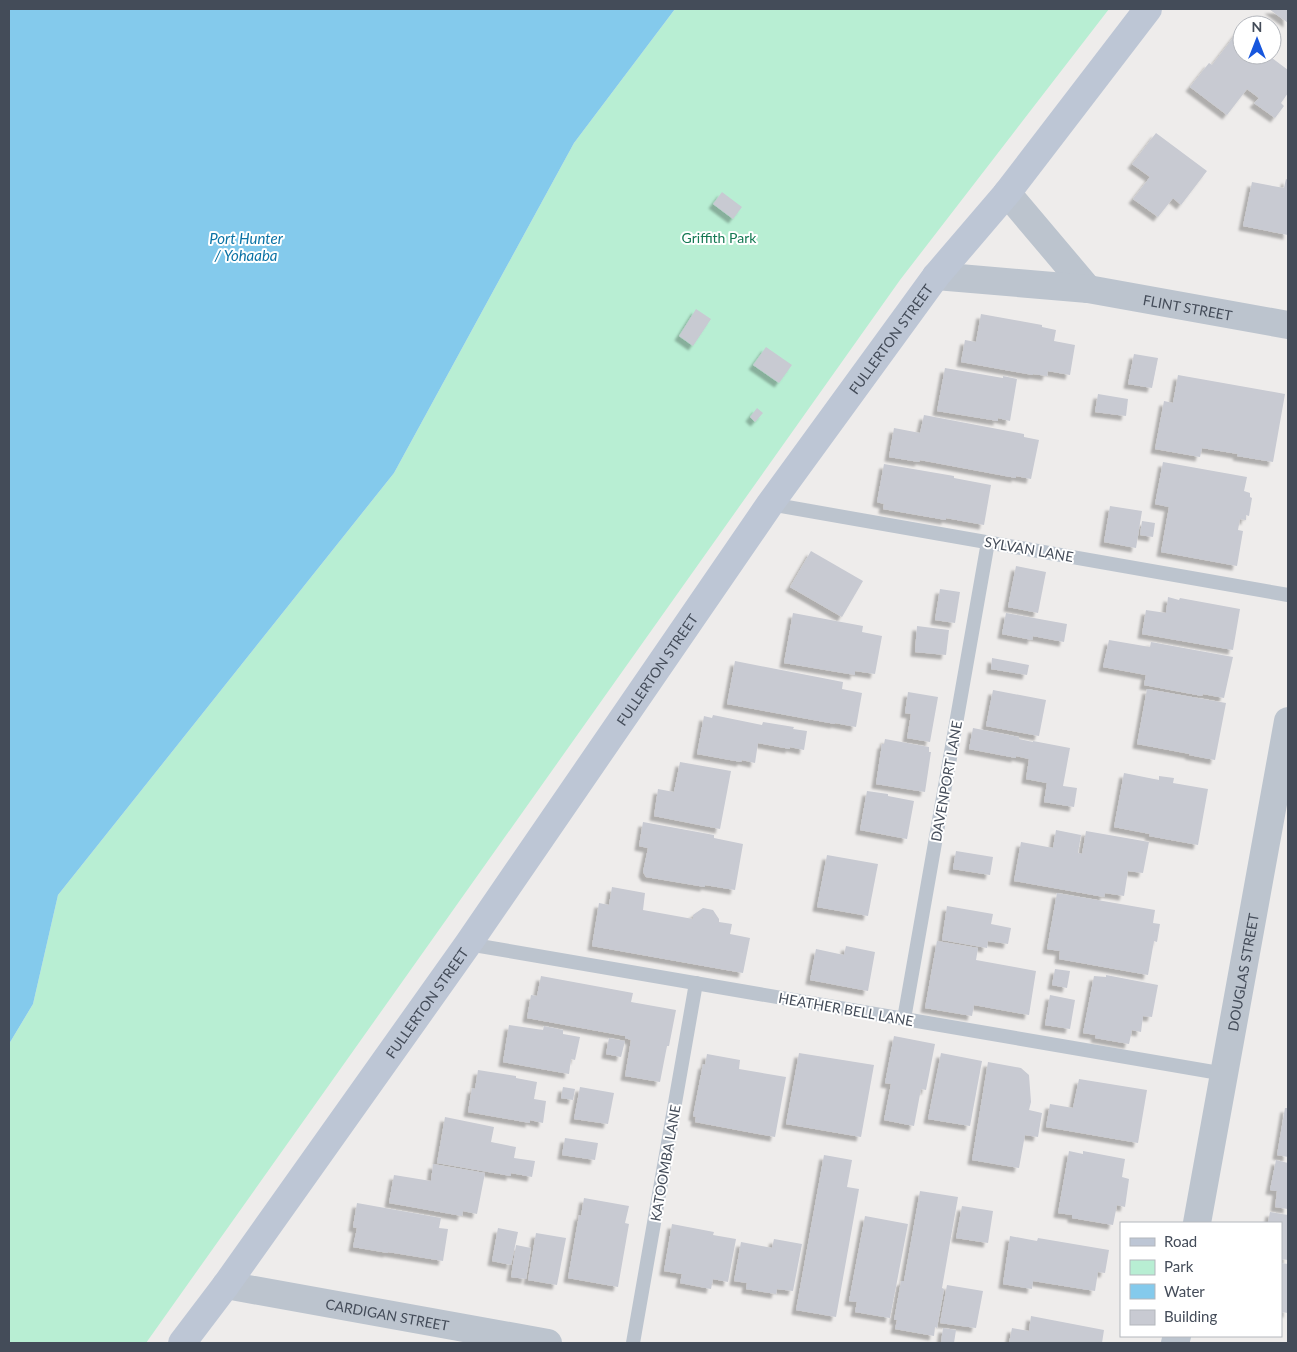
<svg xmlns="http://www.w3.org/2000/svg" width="1297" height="1352" font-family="Lato,sans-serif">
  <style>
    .green { fill: #b8eed3 }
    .water { fill: #84caec }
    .building { fill: #c8cad2; filter: url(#shadow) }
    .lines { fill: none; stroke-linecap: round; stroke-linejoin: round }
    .lane { stroke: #bcc4ce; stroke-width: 14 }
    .street { stroke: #bcc4ce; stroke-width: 28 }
    .secondary { stroke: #bdc6d5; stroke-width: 28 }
    .labels { text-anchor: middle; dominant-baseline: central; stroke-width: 4; stroke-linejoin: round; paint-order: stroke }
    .park-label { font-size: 14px; fill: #157953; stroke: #fff }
    .street-label { font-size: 14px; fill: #444c59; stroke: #fff }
    .water-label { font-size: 15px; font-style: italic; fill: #0b73a5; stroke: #fff }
  </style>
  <defs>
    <filter id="shadow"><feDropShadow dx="-4.5" dy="4.5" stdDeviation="1" flood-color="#0004"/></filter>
  </defs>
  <rect width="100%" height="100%" fill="#eeeceb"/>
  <path class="green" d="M675 9H1109L900 280 146 1343H9V1044L33 1004 58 895 394 473 574 143Z"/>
  <path class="water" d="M9 9H675L574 143 394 473 58 895 33 1004 9 1044Z"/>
  <g class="building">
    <path d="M1269 9H1288V23Z"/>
    <path d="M1239 30 1242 33V55H1271L1273 57 1272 58 1288 70V93L1281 103 1284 106 1275 118 1254 103 1259 98 1247 89 1227 115 1190 87 1209 63 1212 65Z"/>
    <path d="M1156 133 1207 171 1181 205 1173 198 1158 217 1133 199 1150 177 1132 164Z"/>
    <path d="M1286 179 1288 180V235L1243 226 1252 182 1284 188Z"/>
    <path d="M722 192 742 207 733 219 713 204Z"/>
    <path d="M696 309 711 319 693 346 679 336Z"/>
    <path d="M981 314 1042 325V327L1056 330 1054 341 1075 345 1070 375 1048 371 1047 376 1033 374V375L961 362 965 340 976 342Z"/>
    <path d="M766 347 792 365 779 383 753 365Z"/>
    <path d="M1134 354 1158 358 1152 388 1128 384Z"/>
    <path d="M945 368 1003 378V376L1017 379 1010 421 998 418V421L937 411Z"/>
    <path d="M1178 375 1285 394 1273 462 1237 456 1238 454 1202 448 1200 457 1155 449 1164 401 1173 403Z"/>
    <path d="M1098 394 1128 399 1126 416 1095 412Z"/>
    <path d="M757 408 763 413 755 422 750 417Z"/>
    <path d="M924 415 1024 434V437L1039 440 1031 479 1016 476V478L920 460 919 462 889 457 894 428 920 433Z"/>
    <path d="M1163 462 1247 477 1244 491 1250 493V497L1252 498 1249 516 1246 515V520L1240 519 1238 530 1243 531 1237 566 1161 552 1169 507 1155 504Z"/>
    <path d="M884 464 954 476V478L991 485 984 525 946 518V520L883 509 884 504 877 502Z"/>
    <path d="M1110 506 1142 511 1136 548 1104 542Z"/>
    <path d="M1142 521 1155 523 1153 537 1140 535Z"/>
    <path d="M811 551 863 581 842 617 790 587Z"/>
    <path d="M1016 566 1046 572 1038 613 1008 607Z"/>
    <path d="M940 589 960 592 955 623 935 620Z"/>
    <path d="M1168 597 1179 600 1180 598 1240 609 1233 650 1142 634 1146 610 1166 613Z"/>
    <path d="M793 613 863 626 862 632 882 636 875 674 855 671V675L784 663Z"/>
    <path d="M1006 613 1067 624 1064 642 1033 636 1032 640 1002 634Z"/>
    <path d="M917 626 949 630 946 655 915 652Z"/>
    <path d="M1109 640 1150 647 1151 642 1233 657 1224 698 1203 694 1202 696 1144 685 1146 675 1103 667Z"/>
    <path d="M992 658 1029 665 1027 675 991 669Z"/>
    <path d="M735 661 843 682 842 689 862 693 856 727 835 723V724L727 704Z"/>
    <path d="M1147 689 1226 703 1215 760 1189 755 1190 754 1137 744Z"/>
    <path d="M993 690 1046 700 1039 736 986 726Z"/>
    <path d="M908 692 938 697 930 742 907 738 911 714 905 713Z"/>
    <path d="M713 715 762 725 763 722 794 727 793 729 807 731 804 750 790 747V749L758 743 755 763 742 760 741 762 697 754 704 716 712 718Z"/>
    <path d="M973 728 1019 737V739L1033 742V741L1070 748 1063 786 1077 788 1074 807 1044 802 1047 783 1026 779 1029 759 1016 756V758L969 749Z"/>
    <path d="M885 739 929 747V752H931L925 792 876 784 882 744H884Z"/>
    <path d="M680 762 731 771 720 829 654 816 658 789 674 792Z"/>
    <path d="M1124 773 1159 780V776L1174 778 1173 783 1208 789 1198 845 1149 836 1150 834 1114 827Z"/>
    <path d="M867 791 888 794V796L914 801 907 839 860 830Z"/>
    <path d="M643 822 714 835V838L743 844 735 890 705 885V887L646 877 643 872 648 848 639 846Z"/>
    <path d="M1056 830 1081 835 1078 853 1082 854 1086 831 1149 842 1143 873 1128 871 1124 896 1105 893 1104 897 1014 881 1021 842 1053 848Z"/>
    <path d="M956 851 993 857 990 875 953 869Z"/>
    <path d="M827 855 878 864 868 916 817 907Z"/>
    <path d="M612 887 645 893 643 910 693 919V915L703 908 713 910 719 919V922L732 924 730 934 750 938 743 973 592 946 599 903 609 905Z"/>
    <path d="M1057 893 1155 910 1153 923 1160 924 1157 942 1154 941 1148 975 1059 959 1060 951 1047 949Z"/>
    <path d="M947 906 993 914 991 924 1011 928 1008 944 988 941 987 948 942 940Z"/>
    <path d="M937 941 978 948 976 960 1036 971 1029 1015 974 1005 972 1016 925 1008Z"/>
    <path d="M846 946 875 952 868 991 810 980 816 949 844 955Z"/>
    <path d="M1055 969 1070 971 1067 988 1052 985Z"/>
    <path d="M1106 975 1158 985 1152 1017 1143 1016 1141 1032 1132 1030 1129 1044 1095 1038 1096 1035 1083 1033 1094 976 1106 977Z"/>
    <path d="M541 976 633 993 631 1002 676 1010 669 1046H667L660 1082 625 1076 631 1040 625 1038V1036L527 1018 531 995 537 996Z"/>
    <path d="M1050 995 1075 1000 1070 1029 1045 1025Z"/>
    <path d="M509 1025 543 1030 544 1026 563 1030V1034L580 1037 575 1060 571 1059 569 1074 503 1062Z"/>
    <path d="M894 1036 935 1044 926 1090 921 1089 914 1126 884 1120 891 1084 885 1083Z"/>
    <path d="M609 1038 625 1041 621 1057 606 1054Z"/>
    <path d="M799 1053 874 1065 861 1137 786 1124Z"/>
    <path d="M941 1053 982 1061 970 1126 928 1119Z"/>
    <path d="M707 1054 740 1060 739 1069 786 1077 775 1137 695 1122 696 1117 693 1116 703 1064 705 1065Z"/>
    <path d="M988 1062 1021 1068 1029 1075 1031 1102 1029 1110 1042 1113 1038 1137 1025 1135 1019 1168 972 1160Z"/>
    <path d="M478 1070 516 1076V1078L537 1082 534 1099 546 1101 543 1123 530 1120V1123L468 1112 472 1088 475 1089Z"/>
    <path d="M1079 1079 1147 1090 1138 1143 1046 1127 1050 1104 1073 1108Z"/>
    <path d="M563 1087 575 1089 573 1100 561 1098Z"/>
    <path d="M580 1087 614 1093 608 1124 574 1119Z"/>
    <path d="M1285 1108H1288V1157L1277 1155Z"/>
    <path d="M445 1117 494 1127 491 1142 516 1147 514 1158 535 1161 532 1177 511 1173V1176L437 1163Z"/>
    <path d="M565 1138 598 1143 595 1160 562 1155Z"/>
    <path d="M1069 1151 1083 1154V1151L1125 1159 1122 1177 1129 1179 1125 1207 1117 1205 1113 1225 1072 1218V1215L1058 1213Z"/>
    <path d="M824 1155 852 1160 847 1187 859 1189 836 1317 796 1310Z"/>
    <path d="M1276 1160 1288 1163V1209L1275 1207 1277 1191 1270 1190Z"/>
    <path d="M433 1164 485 1173 477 1214 463 1211 462 1216 389 1203 394 1175 431 1181Z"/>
    <path d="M920 1191 958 1197 942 1288 944 1289 937 1328 935 1327 934 1336 895 1329 897 1320H894L901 1281H904Z"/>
    <path d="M584 1198 629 1206 625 1223 629 1224 618 1287 568 1278 579 1215 581 1216Z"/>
    <path d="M357 1203 441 1218 439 1228 448 1229 443 1261 388 1252V1253L353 1247 357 1228 353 1227Z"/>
    <path d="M962 1206 993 1211 988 1243 956 1238Z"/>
    <path d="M1270 1212 1288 1215V1260L1281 1259V1223H1268Z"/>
    <path d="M865 1216 908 1224 890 1318 855 1312 857 1302 849 1301Z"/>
    <path d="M672 1224 714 1232 713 1235 736 1239 728 1282 713 1279 711 1289 680 1283 682 1274 664 1271Z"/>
    <path d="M498 1228 518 1232 511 1265 492 1261Z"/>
    <path d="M536 1233 566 1238 557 1285 528 1280Z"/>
    <path d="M1010 1236 1037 1241 1038 1238 1109 1250 1105 1273 1098 1272 1095 1291 1033 1281 1032 1289 1003 1284Z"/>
    <path d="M774 1239 802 1244 793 1291 777 1289 776 1294 746 1289 747 1283 734 1281 741 1242 772 1248Z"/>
    <path d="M516 1245 531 1248 526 1279 511 1277Z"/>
    <path d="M1281 1263 1288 1264V1313L1281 1312Z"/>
    <path d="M947 1285 983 1291 976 1328 940 1323Z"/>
    <path d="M1031 1316 1104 1330 1102 1343H1009L1012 1328 1029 1331Z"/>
    <path d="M943 1328 956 1330 954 1343H941Z"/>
  </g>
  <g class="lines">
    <g class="lane">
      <path d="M770 504 1288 595"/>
      <path d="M468 944 1225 1074"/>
      <path d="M904 1019 988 542"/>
      <path d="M633 1343 696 983"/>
    </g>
    <g class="street">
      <path d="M1007 193 1088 289"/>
      <path id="s1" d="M936 276 1088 289 1288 325"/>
      <path id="s2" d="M1197 1223 1288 721"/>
      <path id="s3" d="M226 1285 548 1343"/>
      <path d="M1175 1343 1177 1336"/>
    </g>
    <path class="secondary" id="s4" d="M182 1343 226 1285 468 944 770 504 936 276 1007 193 1148 9"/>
  </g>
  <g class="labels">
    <g class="park-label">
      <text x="719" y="237">Griffith Park</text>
    </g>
    <g class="street-label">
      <text stroke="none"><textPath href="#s1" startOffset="254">FLINT STREET</textPath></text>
      <text stroke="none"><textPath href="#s4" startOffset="1229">FULLERTON STREET</textPath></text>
      <text transform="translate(1029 549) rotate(10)">SYLVAN LANE</text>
      <text stroke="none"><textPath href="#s4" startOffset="824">FULLERTON STREET</textPath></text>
      <text transform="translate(946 781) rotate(-80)">DAVENPORT LANE</text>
      <text stroke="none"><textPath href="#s2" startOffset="255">DOUGLAS STREET</textPath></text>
      <text stroke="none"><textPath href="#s4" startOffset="419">FULLERTON STREET</textPath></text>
      <text transform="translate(846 1009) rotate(10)">HEATHER BELL LANE</text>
      <text transform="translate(665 1163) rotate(-80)">KATOOMBA LANE</text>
      <text stroke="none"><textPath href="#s3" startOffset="164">CARDIGAN STREET</textPath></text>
    </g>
    <g class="water-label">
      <text x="246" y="238">Port Hunter<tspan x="246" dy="17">/ Yohaaba</tspan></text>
    </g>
  </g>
  <rect width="1297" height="1352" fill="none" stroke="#444c59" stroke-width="20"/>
  <rect x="1120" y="1222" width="162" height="115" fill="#ffffff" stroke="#b4b7bd"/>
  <rect x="1130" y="1238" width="25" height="8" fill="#bdc6d5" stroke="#b4b7bd"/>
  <text x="1164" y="1247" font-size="15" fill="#444c59">Road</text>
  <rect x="1130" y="1260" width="25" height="15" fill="#b8eed3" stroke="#b4b7bd"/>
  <text x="1164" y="1272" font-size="15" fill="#444c59">Park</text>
  <rect x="1130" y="1284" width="25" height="15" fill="#84caec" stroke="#b4b7bd"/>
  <text x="1164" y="1297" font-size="15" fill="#444c59">Water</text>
  <rect x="1130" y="1310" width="25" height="15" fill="#c8cad2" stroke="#b4b7bd"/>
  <text x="1164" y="1322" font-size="15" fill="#444c59">Building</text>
  <g transform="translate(1257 40)"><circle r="24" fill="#ffffff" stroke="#b4b7bd"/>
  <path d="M0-4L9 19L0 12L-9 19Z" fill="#1756dd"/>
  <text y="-8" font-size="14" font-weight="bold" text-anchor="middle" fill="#444c59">N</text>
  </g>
</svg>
